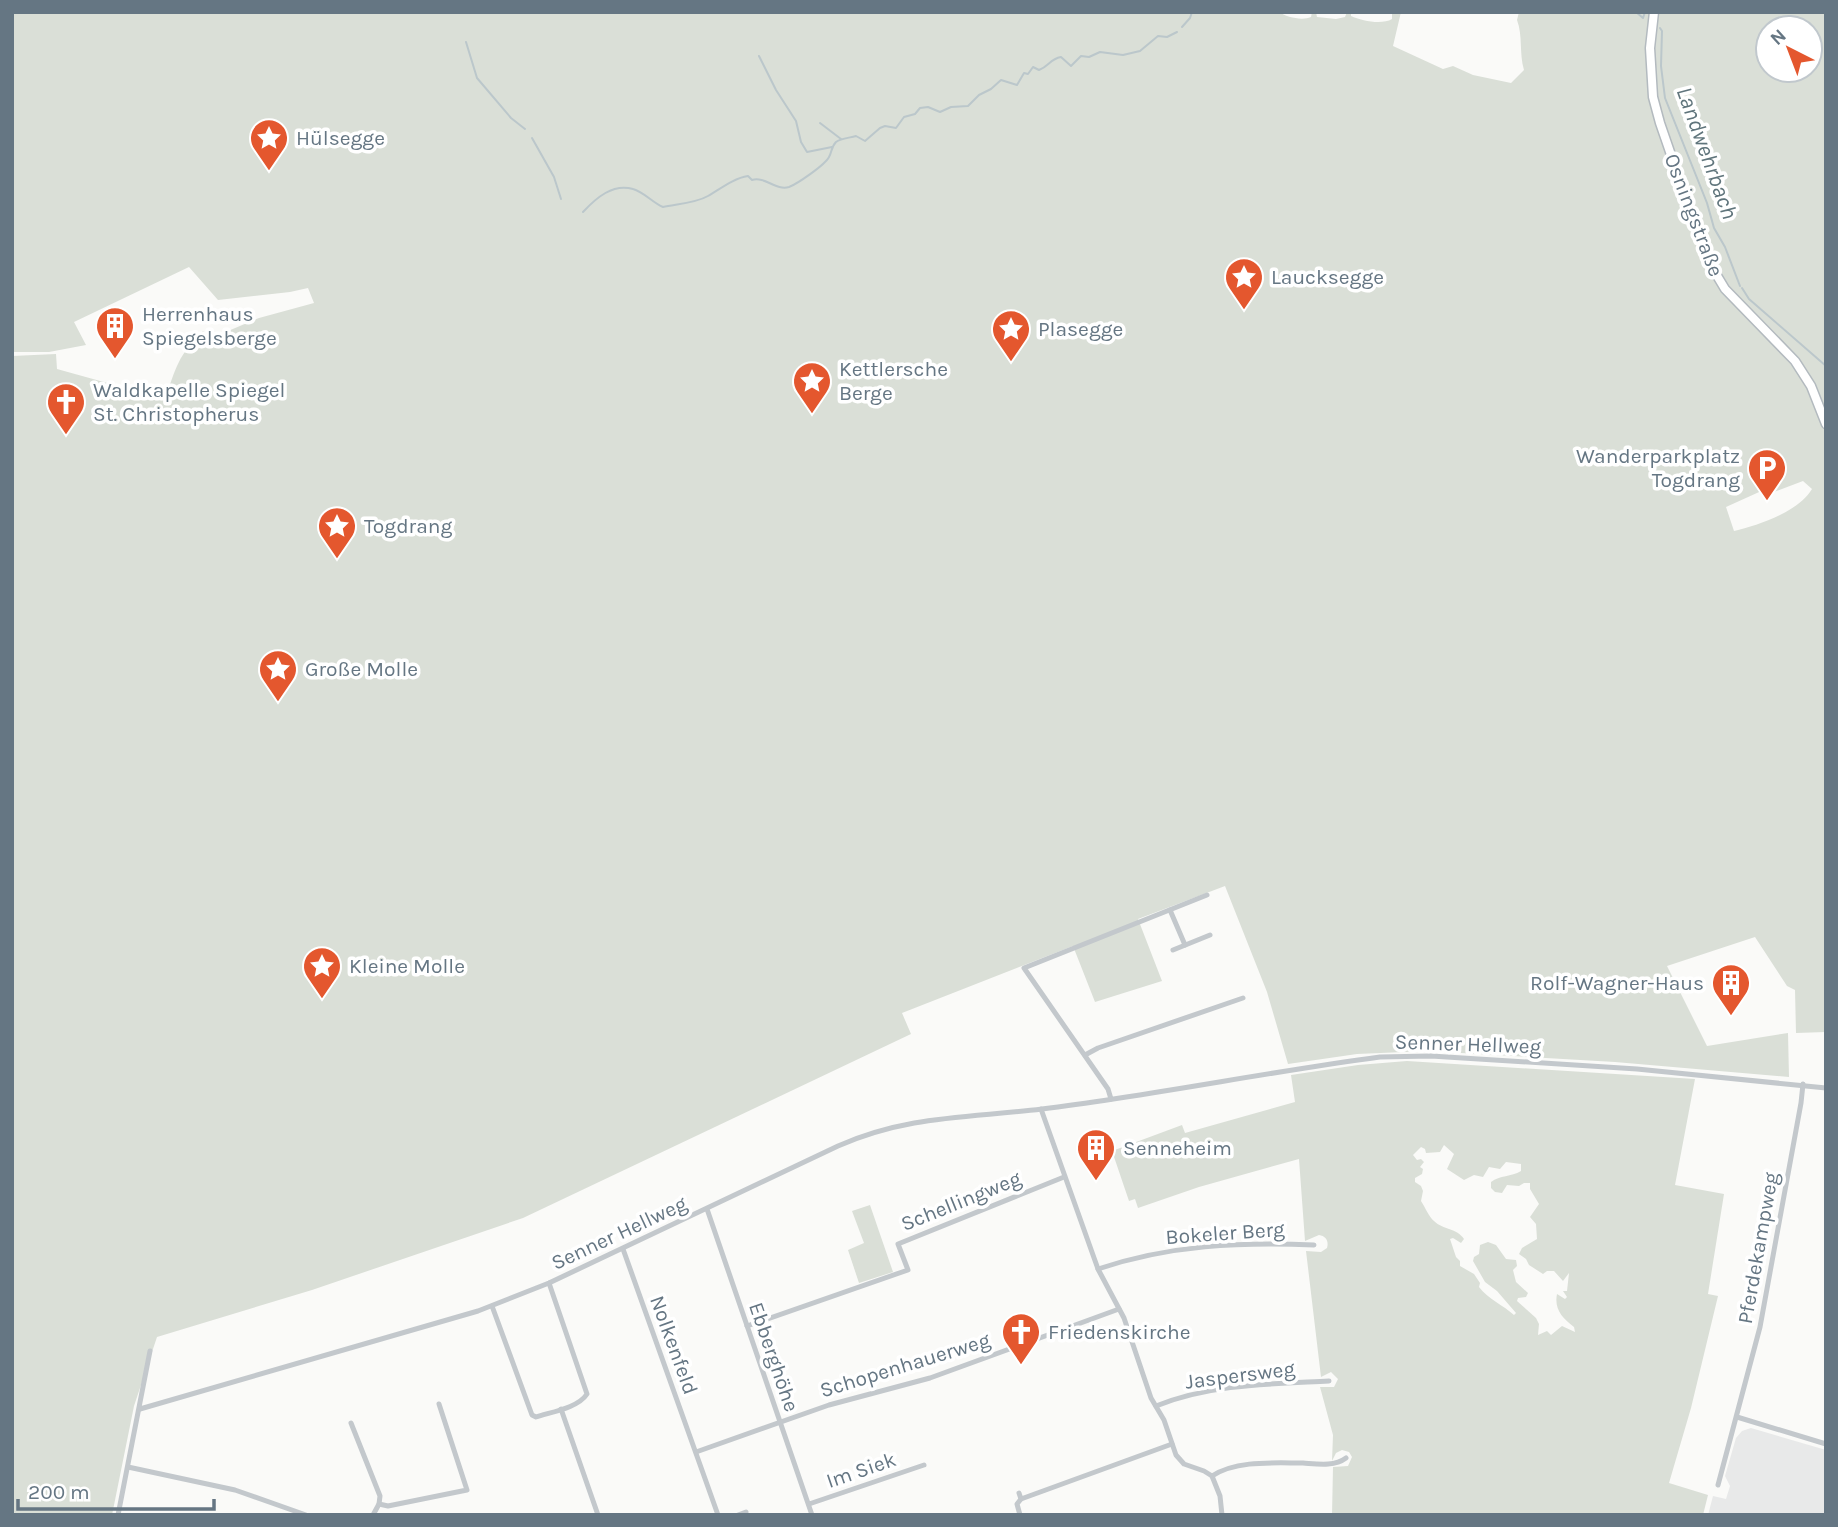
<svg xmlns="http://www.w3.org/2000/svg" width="1838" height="1527" font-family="Karla,sans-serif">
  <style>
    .built { fill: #e8e9e9 }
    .green { fill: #dadfd7; fill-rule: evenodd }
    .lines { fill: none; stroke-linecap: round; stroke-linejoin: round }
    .stream { stroke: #bbc7cb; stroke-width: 2 }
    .secondary-casing { stroke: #b3babf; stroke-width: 11 }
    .minor { stroke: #c3c8cc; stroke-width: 5 }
    .secondary { stroke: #fff; stroke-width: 8 }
    .labels { text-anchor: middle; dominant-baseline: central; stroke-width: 7; stroke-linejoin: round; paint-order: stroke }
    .poi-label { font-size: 21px; fill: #657683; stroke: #fff; text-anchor: start }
    .street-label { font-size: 21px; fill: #657683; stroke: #fff }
    .water-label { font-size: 23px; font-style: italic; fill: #60757c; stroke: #fff }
  </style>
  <rect width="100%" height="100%" fill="#fafaf8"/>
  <path class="built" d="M1751 1428 1826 1450V1515H1708L1713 1496 1726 1499 1730 1486 1725 1476 1736 1438 1742 1431Z"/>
  <g class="green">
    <path d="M12 12H1279C1286 17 1302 21 1311 17L1312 12H1316L1317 17 1336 19 1345 17 1347 12H1351V16C1362 21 1382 25 1392 19V12H1401L1393 46 1443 69 1453 66 1473 75 1511 83 1524 70C1519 53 1523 36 1517 20L1519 12H1826V1032L1796 1033 1795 990 1787 986 1755 937 1667 966 1707 1046 1788 1033 1789 1077 1615 1062 1427 1051 1357 1054 1288 1064 1267 992 1225 886 1138 919 1162 981 1095 1002 1073 946 902 1013 911 1034 523 1218 312 1290 157 1337 134 1406 112 1515H12V356L56 354 57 369 165 399C176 368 178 355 203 331L209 339 259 318 314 303 308 288 290 292 218 300 189 267 74 322 86 345 49 352H12ZM1768 28H1810V70H1768ZM1803 481 1812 489C1798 512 1759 525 1734 531L1726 507 1768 488 1771 493Z"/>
    <path d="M1407 1061 1695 1079 1675 1185 1724 1194 1708 1294 1718 1296 1691 1408 1669 1483 1708 1495 1703 1515H1332L1333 1467 1348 1466 1352 1457 1349 1452 1342 1450 1336 1453 1332 1461 1333 1435 1320 1387H1334L1338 1379 1331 1372 1321 1377 1306 1251 1321 1252 1327 1248C1329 1241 1326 1236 1319 1235L1305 1241 1299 1159 1199 1187 1138 1208 1135 1199 1129 1201 1112 1151 1182 1125 1185 1133 1295 1102 1291 1075 1358 1065ZM1444 1145 1454 1154 1447 1169 1464 1180 1474 1175 1483 1177 1489 1167 1500 1169 1506 1162 1521 1164V1171C1511 1177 1500 1175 1491 1182V1188L1495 1192 1502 1193 1507 1185 1519 1186 1524 1183H1530V1189L1539 1204 1530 1217 1536 1224 1537 1239 1522 1248 1519 1254 1526 1259 1529 1265 1543 1274 1547 1271H1554L1563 1281 1569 1273 1567 1291H1563L1567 1297 1565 1299 1557 1294C1554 1309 1562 1318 1574 1327L1575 1332 1562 1326 1551 1335 1547 1331 1538 1335 1539 1324 1536 1318 1517 1301 1518 1298 1526 1297 1528 1293 1516 1282 1513 1270 1517 1266 1516 1260 1506 1259 1496 1245 1488 1242 1480 1245 1479 1254 1474 1257 1473 1261 1485 1282 1497 1291 1516 1313 1514 1315C1503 1305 1488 1299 1479 1287L1480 1283 1474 1274 1460 1266V1261L1456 1257 1450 1239 1453 1238 1461 1243 1464 1239C1457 1228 1443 1230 1434 1221 1429 1217 1425 1207 1421 1201L1423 1191 1421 1186 1415 1182V1178L1422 1174 1423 1169 1420 1167 1424 1162 1421 1159 1417 1160 1413 1155 1421 1147 1425 1149 1426 1153 1440 1152Z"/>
    <path d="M870 1205 893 1272 859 1283 848 1250 864 1243 852 1211Z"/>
  </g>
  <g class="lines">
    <g class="stream">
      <path d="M1623 12H1629"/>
      <path d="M1636 12 1643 18 1645 12"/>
      <path d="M1182 27 1190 18 1192 12"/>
      <path d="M1660 28 1662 31 1661 66 1665 98 1707 203 1714 228 1725 247 1740 286"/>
      <path d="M466 42 477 78 511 118 525 129"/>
      <path d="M759 56 776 90 796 121 801 142 807 152 832 147"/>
      <path d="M820 123 841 139"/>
      <path d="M532 138 554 177 561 199"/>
      <path d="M583 212C596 198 613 183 633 189 644 192 653 203 663 207 677 204 696 203 708 196 720 189 734 178 748 176L752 180C765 176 776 191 789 187 797 184 825 165 829 157 832 152 831 147 836 142 841 138 850 138 856 136L865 141 880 128 885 126 896 128 904 117 915 114 920 108 928 107 940 112 951 107 968 106 979 95 991 89 1001 80 1017 85 1024 73 1028 74 1033 67 1039 70C1049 66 1050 59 1061 57L1071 66 1081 56 1089 57 1100 52 1123 55 1140 51 1158 36 1167 37 1177 32"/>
      <path d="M1742 288 1749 299 1826 366"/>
    </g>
    <defs>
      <path id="secondary" d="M1654 12 1650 48 1653 97 1660 123 1707 259 1725 289 1795 361 1811 386 1826 424"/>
    </defs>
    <use href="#secondary" class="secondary-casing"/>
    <g class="minor">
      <path d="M1170 910 1185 945"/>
      <path d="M1173 950 1210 935"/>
      <path d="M1085 1055 1098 1048 1243 998"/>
      <path d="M1111 1099 1108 1089 1024 968 1207 895"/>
      <path d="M1041 1109 1098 1269 1124 1318 1151 1398 1164 1420 1176 1455 1184 1464 1204 1471 1212 1476 1220 1496 1222 1515"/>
      <path d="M707 1209 812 1515"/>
      <path d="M623 1249 718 1515"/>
      <path d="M1098 1269C1169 1245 1240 1242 1314 1245"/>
      <path d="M492 1306 532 1415 536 1417C551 1412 578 1408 587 1394L549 1283"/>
      <path d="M747 1326 908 1270 898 1244 1064 1177"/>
      <path d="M1156 1406C1210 1384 1271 1384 1329 1381"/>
      <path d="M140 1409 478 1311 549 1283 838 1146C908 1115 969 1118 1042 1109 1155 1095 1267 1072 1380 1057L1431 1056 1637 1069 1826 1088"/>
      <path d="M561 1409 598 1515"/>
      <path d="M1737 1417 1826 1444"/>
      <path d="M351 1423 380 1496 379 1504 373 1515"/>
      <path d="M696 1452 829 1405 930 1378 1119 1309"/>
      <path d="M128 1467 235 1490 306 1515"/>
      <path d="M1212 1476C1236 1460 1274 1463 1303 1463 1317 1464 1334 1467 1346 1458"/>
      <path d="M1718 1485 1760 1327 1801 1103 1803 1084"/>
      <path d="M1019 1493 1021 1499 1172 1444"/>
      <path d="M379 1504 388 1506 467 1490 439 1404"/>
      <path d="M809 1504 924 1465"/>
      <path d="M118 1515 150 1351"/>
      <path d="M738 1515 746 1512"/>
      <path d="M1020 1515 1017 1504 1021 1499"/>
    </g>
    <use href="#secondary" class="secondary"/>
  </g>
  <defs>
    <symbol id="sight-pin" viewBox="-11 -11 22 30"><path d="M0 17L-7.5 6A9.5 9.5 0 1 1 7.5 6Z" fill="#e4572e" stroke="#fff"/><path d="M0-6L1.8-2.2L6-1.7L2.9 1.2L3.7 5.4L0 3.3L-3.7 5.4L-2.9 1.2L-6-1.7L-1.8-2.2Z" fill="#fff"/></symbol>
    <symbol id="building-pin" viewBox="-11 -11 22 30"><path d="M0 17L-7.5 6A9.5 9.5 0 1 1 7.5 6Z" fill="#e4572e" stroke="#fff"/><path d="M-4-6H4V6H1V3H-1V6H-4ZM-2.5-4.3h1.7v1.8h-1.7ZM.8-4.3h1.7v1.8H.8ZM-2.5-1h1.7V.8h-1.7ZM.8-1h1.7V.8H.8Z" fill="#fff"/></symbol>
    <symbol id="church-pin" viewBox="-11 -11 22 30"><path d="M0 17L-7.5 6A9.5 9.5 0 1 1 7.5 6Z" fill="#e4572e" stroke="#fff"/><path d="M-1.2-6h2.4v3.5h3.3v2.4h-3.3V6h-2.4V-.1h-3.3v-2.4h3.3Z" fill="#fff"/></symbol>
    <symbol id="parking-pin" viewBox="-11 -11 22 30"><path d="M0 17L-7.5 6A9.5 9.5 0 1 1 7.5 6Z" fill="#e4572e" stroke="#fff"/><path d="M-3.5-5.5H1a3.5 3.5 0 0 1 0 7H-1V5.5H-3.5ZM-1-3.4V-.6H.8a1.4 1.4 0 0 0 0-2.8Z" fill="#fff"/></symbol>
  </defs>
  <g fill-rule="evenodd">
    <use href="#sight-pin" x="247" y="116" width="44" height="60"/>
    <use href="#sight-pin" x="1222" y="255" width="44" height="60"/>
    <use href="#building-pin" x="93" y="304" width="44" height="60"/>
    <use href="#sight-pin" x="989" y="307" width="44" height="60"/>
    <use href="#sight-pin" x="790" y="359" width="44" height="60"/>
    <use href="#church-pin" x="44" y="380" width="44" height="60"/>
    <use href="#parking-pin" x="1745" y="446" width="44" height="60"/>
    <use href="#sight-pin" x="315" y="504" width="44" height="60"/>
    <use href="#sight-pin" x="256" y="647" width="44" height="60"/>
    <use href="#sight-pin" x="300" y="944" width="44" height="60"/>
    <use href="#building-pin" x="1709" y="961" width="44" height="60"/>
    <use href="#building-pin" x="1074" y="1126" width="44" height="60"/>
    <use href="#church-pin" x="999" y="1310" width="44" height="60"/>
  </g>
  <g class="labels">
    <g class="poi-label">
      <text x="296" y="138">Hülsegge</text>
      <text x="1271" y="277">Laucksegge</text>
      <text x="142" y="314">Herrenhaus<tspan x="142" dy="24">Spiegelsberge</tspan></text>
      <text x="1038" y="329">Plasegge</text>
      <text x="839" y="369">Kettlersche<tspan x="839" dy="24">Berge</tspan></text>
      <text x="93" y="390">Waldkapelle Spiegel<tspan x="93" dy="24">St. Christopherus</tspan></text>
      <text x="1740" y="456" text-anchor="end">Wanderparkplatz<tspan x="1740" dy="24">Togdrang</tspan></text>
      <text x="364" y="526">Togdrang</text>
      <text x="305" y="669">Große Molle</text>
      <text x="349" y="966">Kleine Molle</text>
      <text x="1704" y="983" text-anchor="end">Rolf-Wagner-Haus</text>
      <text x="1123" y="1148">Senneheim</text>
      <text x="1048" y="1332">Friedenskirche</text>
    </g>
    <g class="street-label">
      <text transform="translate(1694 215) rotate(69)">Osningstraße</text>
      <text transform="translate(1468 1044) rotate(2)">Senner Hellweg</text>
      <text transform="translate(961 1201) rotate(-22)">Schellingweg</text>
      <text transform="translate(619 1233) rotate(-25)">Senner Hellweg</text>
      <text transform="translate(1225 1233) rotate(-4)">Bokeler Berg</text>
      <text transform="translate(1758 1248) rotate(-80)">Pferdekampweg</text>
      <text transform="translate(674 1345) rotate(70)">Nolkenfeld</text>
      <text transform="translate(774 1357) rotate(71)">Ebberghöhe</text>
      <text transform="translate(905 1365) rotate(-17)">Schopenhauerweg</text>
      <text transform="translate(1240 1375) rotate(-7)">Jaspersweg</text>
      <text transform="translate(861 1470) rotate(-19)">Im Siek</text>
    </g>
    <g class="water-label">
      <text transform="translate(1707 153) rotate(70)">Landwehrbach</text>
    </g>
  </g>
  <rect width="1838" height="1527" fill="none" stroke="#657683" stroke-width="28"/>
  <g transform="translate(1789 49) rotate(318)"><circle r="33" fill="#ffffff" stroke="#c1c8cd" stroke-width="2"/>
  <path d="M0-5L12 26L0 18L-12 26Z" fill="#e4572e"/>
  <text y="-10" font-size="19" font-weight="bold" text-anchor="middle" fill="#657683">N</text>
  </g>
  <path d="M18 1499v10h196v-10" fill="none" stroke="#657683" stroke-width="3.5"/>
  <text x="28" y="1499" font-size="21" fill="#657683" stroke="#ffffff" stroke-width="5" paint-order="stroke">200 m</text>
</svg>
